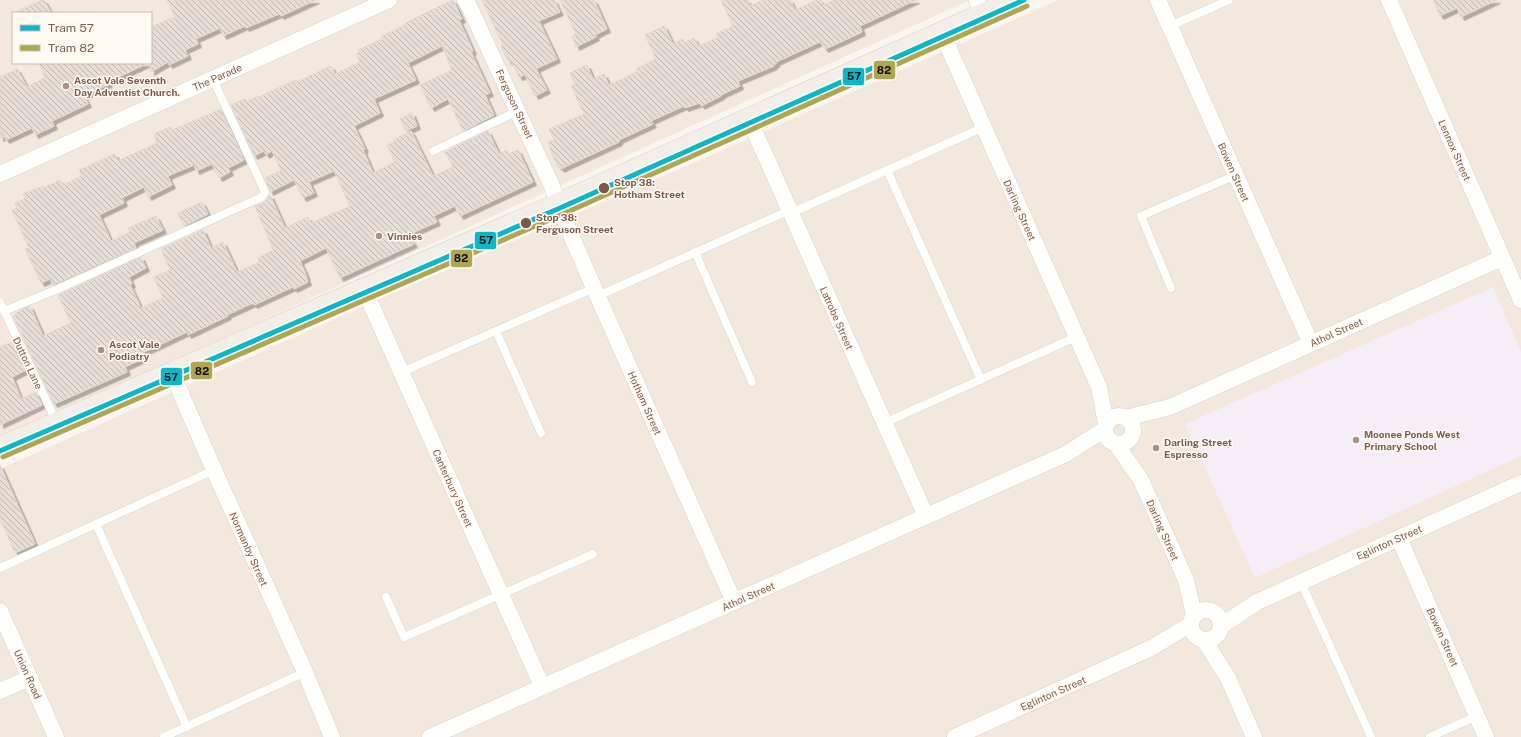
<svg xmlns="http://www.w3.org/2000/svg" width="1521" height="737" font-family="'Public Sans',sans-serif">
  <style>
    .residential { fill: #f2e8de; fill-rule: evenodd }
    .commercial { fill: #f6e8e1 }
    .education { fill: #f6eef6 }
    .building { fill: url(#building-back-hatch); stroke: #e2d8d2; filter: url(#shadow) }
    .lines { fill: none; stroke-linecap: round; stroke-linejoin: round }
    .lane-casing { stroke: #d7d1cb; stroke-width: 9 }
    .street-casing { stroke: #d7d1cb; stroke-width: 17 }
    .primary-casing { stroke: #dad1cc; stroke-width: 23 }
    .lane { stroke: #fefefd; stroke-width: 8 }
    .street { stroke: #fefefd; stroke-width: 16 }
    .primary { stroke: #f3eee8; stroke-width: 22 }
    .tram-1-casing { stroke: #fffaf3; stroke-width: 8 }
    .tram-2-casing { stroke: #fffaf3; stroke-width: 8 }
    .tram-1 { stroke: #0cb7c7; stroke-width: 5 }
    .tram-2 { stroke: #afa652; stroke-width: 5 }
    .poi-dot { fill: #a69286; stroke: #fffaf3; stroke-width: 1.5 }
    .stop-dot { fill: #7a5c4d; stroke: #fffaf3; stroke-width: 1.5 }
    .labels { text-anchor: middle; dominant-baseline: central; stroke-width: 3; stroke-linejoin: round; paint-order: stroke }
    .street-label { font-size: 10px; fill: #7a5c4d; stroke: #fffaf3 }
    .poi-label { font-size: 10px; font-weight: bold; fill: #7a5c4d; stroke: #fffaf3; text-anchor: start }
    .stop-label { font-size: 10px; font-weight: bold; fill: #7a5c4d; stroke: #fffaf3; text-anchor: start }
    .line-badge { stroke: #fffaf3; stroke-width: 1.5 }
    .pale-badge-label { font-size: 11px; text-anchor: middle; font-weight: bold; fill: #111 }
  </style>
  <defs>
    <pattern id="building-back-hatch" width="6" height="6" patternUnits="userSpaceOnUse"><rect width="6" height="6" fill="#e6ded7"/><path d="M-1 5l2 2M0 0l6 6M5-1l2 2" fill="none" stroke="#bfb7b1"/></pattern>
    <filter id="shadow"><feDropShadow dx="3.5" dy="3.5" stdDeviation="0" flood-color="#0004"/></filter>
  </defs>
  <rect width="100%" height="100%" fill="#f9f5f0"/>
  <g class="residential">
    <path d="M0 0H970L53 415 0 299ZM13 13H151V63H13Z"/>
    <path d="M1058 0H1521V737H0V469L353 311 714 154Z"/>
  </g>
  <path class="commercial" d="M0 299 53 415 0 439Z"/>
  <path class="education" d="M1493 287 1521 352V456L1255 578 1185 424Z"/>
  <g class="building">
    <path d="M42 0H44L51 13H13Z"/>
    <path d="M167 0H316L281 16 279 14 246 28 245 26 223 36 220 28 196 39 198 44 185 50 188 56 169 65 168 62 151 72V27L175 17Z"/>
    <path d="M453 0 462 19 459 20 473 51 471 52 490 93 485 95 494 115 463 131 448 99 431 108 420 85 452 70 442 46 408 63 416 80 374 99 380 113 354 126 365 149 363 150 373 173 395 162 387 145 394 142 393 140 411 131 433 176 453 167 445 152 488 131 499 154 507 150 508 154 518 150 533 182 460 216 455 206 434 216 437 222 408 235 414 244 340 278 326 248 300 261 307 277H306L308 282 294 289 293 287 254 305 253 303 227 315 228 316 188 335 187 332 140 354 142 359 125 367 127 372 54 404 13 316 19 311 30 306 43 336 71 323 58 295 141 257 146 268 129 277 132 284 130 285 141 308 163 298 154 277 170 270 161 249 203 230 211 248 223 242 237 272 260 262 258 258 273 250 255 206 265 202 270 195 285 228 308 217 311 223 350 206 334 171 309 182 314 193 303 198 294 180 270 192 265 178 281 171 272 151 266 155 264 151 254 156 231 105 245 99 246 102 258 96 259 97 295 80 296 82 331 66 335 74 360 62 356 54 360 52 358 50 382 39V36L405 25V24L415 18Z"/>
    <path d="M482 0H554L560 12 539 21 557 59 536 69 547 90 535 96 525 75 519 77 511 60 509 62 501 46 503 45Z"/>
    <path d="M560 0H594L607 29 595 35 596 37 576 47 572 36 576 34Z"/>
    <path d="M721 0H747L750 6 763 0H790L795 10 817 0H821L823 5 833 0H916L860 26 862 32 845 40 825 49 820 42 776 62V64L773 65 774 66 738 81 740 86 721 95V96L701 106 700 103 685 108 684 106 651 121 653 124 619 140V142L569 165 561 169 559 166 558 167 549 148H551L548 142 554 139 549 129 584 114 571 86 575 84 570 73 587 65 593 79 604 74 609 85 637 72 636 69 656 59 645 35 664 26 673 44 683 39 684 43 694 38 698 46 719 37 717 33 733 26Z"/>
    <path d="M1433 0H1497L1461 17 1457 8 1440 16Z"/>
    <path d="M39 63H148L108 82 109 84 86 95 84 96 88 104 52 121 54 126 35 135 32 128 6 140 4 136 0 138V77L17 69 27 87 45 78Z"/>
    <path d="M221 109 244 160 228 168 230 172 219 178 212 164 196 171 194 165 170 175 168 177 172 185 148 197 144 187 122 198 124 203 99 215 111 241 130 232 128 228 156 216 163 230 134 243 136 248 53 285 50 279 41 283 25 249 29 248 12 210 17 208 15 203 25 199 23 194 34 189V190L43 186V188L60 180 63 185 82 176 79 170 115 154 118 161 157 143 154 134 170 127 172 130Z"/>
    <path d="M412 113 417 126 406 131 400 119Z"/>
    <path d="M202 202 208 214 184 226 178 213Z"/>
    <path d="M11 342H13L26 370 12 377 21 399 36 392 42 405 0 425V347Z"/>
    <path d="M0 465 35 544 15 553 2 523H0Z"/>
  </g>
  <g class="lines">
    <defs>
      <g id="lane">
        <path d="M1170 26 1229 0"/>
        <path d="M433 151 518 111"/>
        <path d="M887 170 981 380"/>
        <path d="M791 213 984 127"/>
        <path d="M695 252 752 382"/>
        <path d="M1171 288 1141 216 1236 175"/>
        <path d="M598 296 790 210"/>
        <path d="M0 302 57 423"/>
        <path d="M4 311 53 291 262 197 265 192 213 79"/>
        <path d="M496 331 541 433"/>
        <path d="M402 372 594 288"/>
        <path d="M884 423 1076 337"/>
        <path d="M96 524 187 727"/>
        <path d="M0 568 214 470"/>
        <path d="M1301 582 1371 737"/>
        <path d="M386 597 404 637 593 554"/>
        <path d="M164 737 305 672"/>
        <path d="M1430 737 1477 716"/>
      </g>
      <g id="street">
        <path d="M465 0 469 6 551 184 565 221 594 288 734 602"/>
        <path d="M977 0 983 14"/>
        <path d="M1158 0 1311 344"/>
        <path d="M1389 0 1521 300"/>
        <path d="M942 33 1099 387 1106 424"/>
        <path d="M749 119 926 516"/>
        <path d="M0 174 389 0"/>
        <path d="M364 289 542 686"/>
        <path d="M172 373 214 470 305 672 332 737"/>
        <circle cx="1119" cy="430" r="14"/>
        <path d="M1126 418 1170 407 1502 258"/>
        <path d="M1116 444 1141 480 1186 580 1194 615"/>
        <path d="M1399 538 1486 737"/>
        <circle cx="1206" cy="625" r="15"/>
        <path d="M0 611 56 737"/>
        <path d="M1221 626 1257 602 1521 483"/>
        <path d="M1204 640 1228 678 1254 737"/>
        <path d="M0 691 30 678"/>
        <path d="M430 737 1066 454 1105 429"/>
        <path d="M955 737 1151 648 1191 624"/>
      </g>
      <path id="primary" d="M0 448 559 204 1015 0"/>
    </defs>
    <use href="#lane" class="lane-casing"/>
    <use href="#street" class="street-casing"/>
    <use href="#primary" class="primary-casing"/>
    <use href="#lane" class="lane"/>
    <use href="#street" class="street"/>
    <use href="#primary" class="primary"/>
    <defs>
      <path id="tram-1" d="M0 451 560 208 1024 0"/>
      <path id="tram-2" d="M3 457 563 214 1027 6"/>
    </defs>
    <use href="#tram-1" class="tram-1-casing"/>
    <use href="#tram-2" class="tram-2-casing"/>
    <use href="#tram-1" class="tram-1"/>
    <use href="#tram-2" class="tram-2"/>
  </g>
  <g class="poi-dot">
    <circle cx="66" cy="86" r="4"/>
    <circle cx="379" cy="236" r="4"/>
    <circle cx="101" cy="350" r="4"/>
    <circle cx="1356" cy="440" r="4"/>
    <circle cx="1156" cy="448" r="4"/>
  </g>
  <g class="stop-dot">
    <circle cx="604" cy="188" r="6"/>
    <circle cx="526" cy="223" r="6"/>
  </g>
  <g class="labels">
    <g class="street-label">
      <text transform="translate(217 77) rotate(-24)">The Parade</text>
      <text transform="translate(515 104) rotate(65)">Ferguson Street</text>
      <text transform="translate(1455 150) rotate(66)">Lennox Street</text>
      <text transform="translate(1234 172) rotate(66)">Bowen Street</text>
      <text transform="translate(1020 210) rotate(66)">Darling Street</text>
      <text transform="translate(837 318) rotate(66)">Latrobe Street</text>
      <text transform="translate(1336 332) rotate(-24)">Athol Street</text>
      <text transform="translate(28 363) rotate(65)">Dutton Lane</text>
      <text transform="translate(645 403) rotate(66)">Hotham Street</text>
      <text transform="translate(453 488) rotate(66)">Canterbury Street</text>
      <text transform="translate(1163 530) rotate(66)">Darling Street</text>
      <text transform="translate(1389 542) rotate(-24)">Eglinton Street</text>
      <text transform="translate(249 549) rotate(66)">Normanby Street</text>
      <text transform="translate(748 596) rotate(-24)">Athol Street</text>
      <text transform="translate(1443 637) rotate(66)">Bowen Street</text>
      <text transform="translate(28 674) rotate(66)">Union Road</text>
      <text transform="translate(1053 693) rotate(-24)">Eglinton Street</text>
    </g>
    <g class="poi-label">
      <text x="74" y="80">Ascot Vale Seventh<tspan x="74" dy="12">Day Adventist Church.</tspan></text>
      <text x="387" y="236">Vinnies</text>
      <text x="109" y="344">Ascot Vale<tspan x="109" dy="12">Podiatry</tspan></text>
      <text x="1364" y="434">Moonee Ponds West<tspan x="1364" dy="12">Primary School</tspan></text>
      <text x="1164" y="442">Darling Street<tspan x="1164" dy="12">Espresso</tspan></text>
    </g>
    <g class="stop-label">
      <text x="614" y="182">Stop 38:<tspan x="614" dy="12">Hotham Street</tspan></text>
      <text x="536" y="217">Stop 38:<tspan x="536" dy="12">Ferguson Street</tspan></text>
    </g>
  </g>
  <g class="line-badge">
    <rect x="873" y="60" width="23" height="20" rx="4" fill="#afa652"/>
    <rect x="842" y="67" width="23" height="19" rx="4" fill="#0cb7c7"/>
    <rect x="474" y="231" width="23" height="19" rx="4" fill="#0cb7c7"/>
    <rect x="450" y="249" width="23" height="19" rx="4" fill="#afa652"/>
    <rect x="190" y="361" width="23" height="19" rx="4" fill="#afa652"/>
    <rect x="160" y="367" width="23" height="19" rx="4" fill="#0cb7c7"/>
  </g>
  <g class="pale-badge-label">
    <text x="884" y="74">82</text>
    <text x="854" y="80">57</text>
    <text x="486" y="244">57</text>
    <text x="461" y="262">82</text>
    <text x="202" y="375">82</text>
    <text x="171" y="381">57</text>
  </g>
  <rect x="12" y="12" width="140" height="52" fill="#fffaf3" stroke="#cabbb1"/>
  <rect x="20" y="25" width="20" height="6" fill="#0cb7c7" stroke="#cabbb1"/>
  <text x="48" y="32" font-size="12" fill="#7a5c4d">Tram 57</text>
  <rect x="20" y="45" width="20" height="6" fill="#afa652" stroke="#cabbb1"/>
  <text x="48" y="52" font-size="12" fill="#7a5c4d">Tram 82</text>
</svg>
